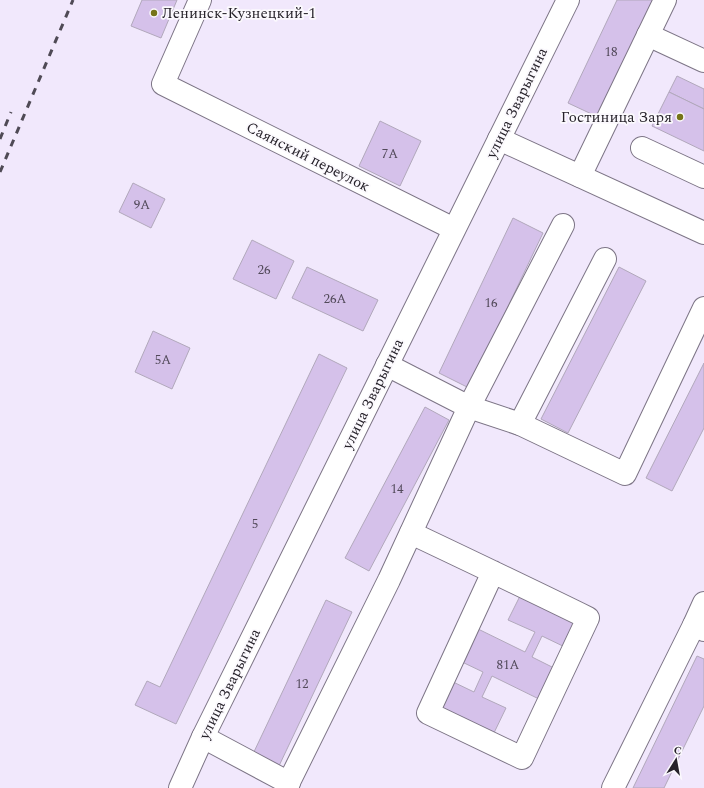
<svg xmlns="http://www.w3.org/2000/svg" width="704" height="788" font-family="Spectral,serif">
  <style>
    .building { fill: #d5c1ea; stroke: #b1a8bb }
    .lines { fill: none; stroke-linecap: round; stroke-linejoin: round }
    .minor-casing { stroke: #7d7586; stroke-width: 24 }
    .minor { stroke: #fff; stroke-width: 22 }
    .rail { stroke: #4f4a55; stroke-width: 3; stroke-dasharray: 7 7; stroke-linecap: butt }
    .poi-dot { fill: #767418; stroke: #fbf9fd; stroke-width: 1.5 }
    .labels { text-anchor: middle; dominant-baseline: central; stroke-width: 3.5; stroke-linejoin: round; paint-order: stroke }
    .number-label { font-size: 13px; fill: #524a5a }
    .poi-label { font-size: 15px; fill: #26222a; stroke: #fbf9fd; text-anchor: start }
    .street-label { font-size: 15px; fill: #26222a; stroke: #fbf9fd }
  </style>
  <rect width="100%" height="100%" fill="#f1e8fc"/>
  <g class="building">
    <path d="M142 0H177L161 38 131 26Z"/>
    <path d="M617 0H654L598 117 568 103Z"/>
    <path d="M677 76 704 89V109L669 92Z"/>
    <path d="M669 92 704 109V151L652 126Z"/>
    <path d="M380 121 421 141 400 186 359 166Z"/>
    <path d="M133 183 165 199 151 228 119 212Z"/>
    <path d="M513 218 543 233 469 388 439 373Z"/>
    <path d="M252 240 294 261 276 299 233 279Z"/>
    <path d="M307 267 378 300 363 331 292 298Z"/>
    <path d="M619 267 646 281 568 433 541 419Z"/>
    <path d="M153 331 190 348 172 389 135 372Z"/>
    <path d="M319 354 347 368 176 724 135 705 147 681 160 687Z"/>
    <path d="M704 363V428L672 491 646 478Z"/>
    <path d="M425 407 449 420 369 571 345 558Z"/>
    <path d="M523 590 584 619 569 649 542 636 532 657 556 669 541 700 492 676 482 697 506 708 492 737 435 710 449 680 474 692 483 672 460 661 476 628 525 652 535 632 508 620Z"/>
    <path d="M326 600 352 612 278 768 252 756Z"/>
    <path d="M697 656 704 659V706L664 788H633Z"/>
  </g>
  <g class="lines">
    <defs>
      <g id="minor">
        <path d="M200 0 163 84 454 229"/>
        <path d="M648 35 704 61"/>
        <path d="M499 139 704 233"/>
        <path d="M642 148 704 177"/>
        <path d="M580 176 665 0"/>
        <path d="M387 365 469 407 520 424 625 474 704 308"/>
        <path d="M520 424 605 259"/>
        <path d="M411 533C470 561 529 589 588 618L522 758 428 713 493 572"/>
        <path d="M694 625 704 603"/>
        <path d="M203 737 289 783"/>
        <path d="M180 788 203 737 568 0"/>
        <path d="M286 788 389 580 469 407 563 225"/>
        <path d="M613 788 694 625 704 630"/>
      </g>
    </defs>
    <use href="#minor" class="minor-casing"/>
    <use href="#minor" class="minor"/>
    <g class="rail">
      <path d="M0 139 11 112"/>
      <path d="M0 172 73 0"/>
    </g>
  </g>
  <g class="poi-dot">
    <circle cx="154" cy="13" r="4"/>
    <circle cx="680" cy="117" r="4"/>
  </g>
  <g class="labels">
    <g class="number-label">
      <text x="611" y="52">18</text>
      <text x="390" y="154">7А</text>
      <text x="142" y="205">9А</text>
      <text x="264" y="270">26</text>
      <text x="335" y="299">26А</text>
      <text x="491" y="303">16</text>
      <text x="163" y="360">5А</text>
      <text x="397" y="489">14</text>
      <text x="255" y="524">5</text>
      <text x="508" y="665">81А</text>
      <text x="302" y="684">12</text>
    </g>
    <g class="poi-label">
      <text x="162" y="13">Ленинск-Кузнецкий-1</text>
      <text x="672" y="117" text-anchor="end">Гостиница Заря</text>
    </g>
    <g class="street-label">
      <text transform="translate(517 103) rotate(-64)">улица Зварыгина</text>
      <text transform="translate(308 157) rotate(27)">Саянский переулок</text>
      <text transform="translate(373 394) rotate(-64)">улица Зварыгина</text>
      <text transform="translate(230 684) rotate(-64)">улица Зварыгина</text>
    </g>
  </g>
  <g transform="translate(676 760) rotate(11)" stroke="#fbf9fd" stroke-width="3" paint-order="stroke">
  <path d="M0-3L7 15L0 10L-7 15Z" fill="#26222a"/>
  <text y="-6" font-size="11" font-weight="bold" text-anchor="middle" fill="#26222a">С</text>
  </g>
</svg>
